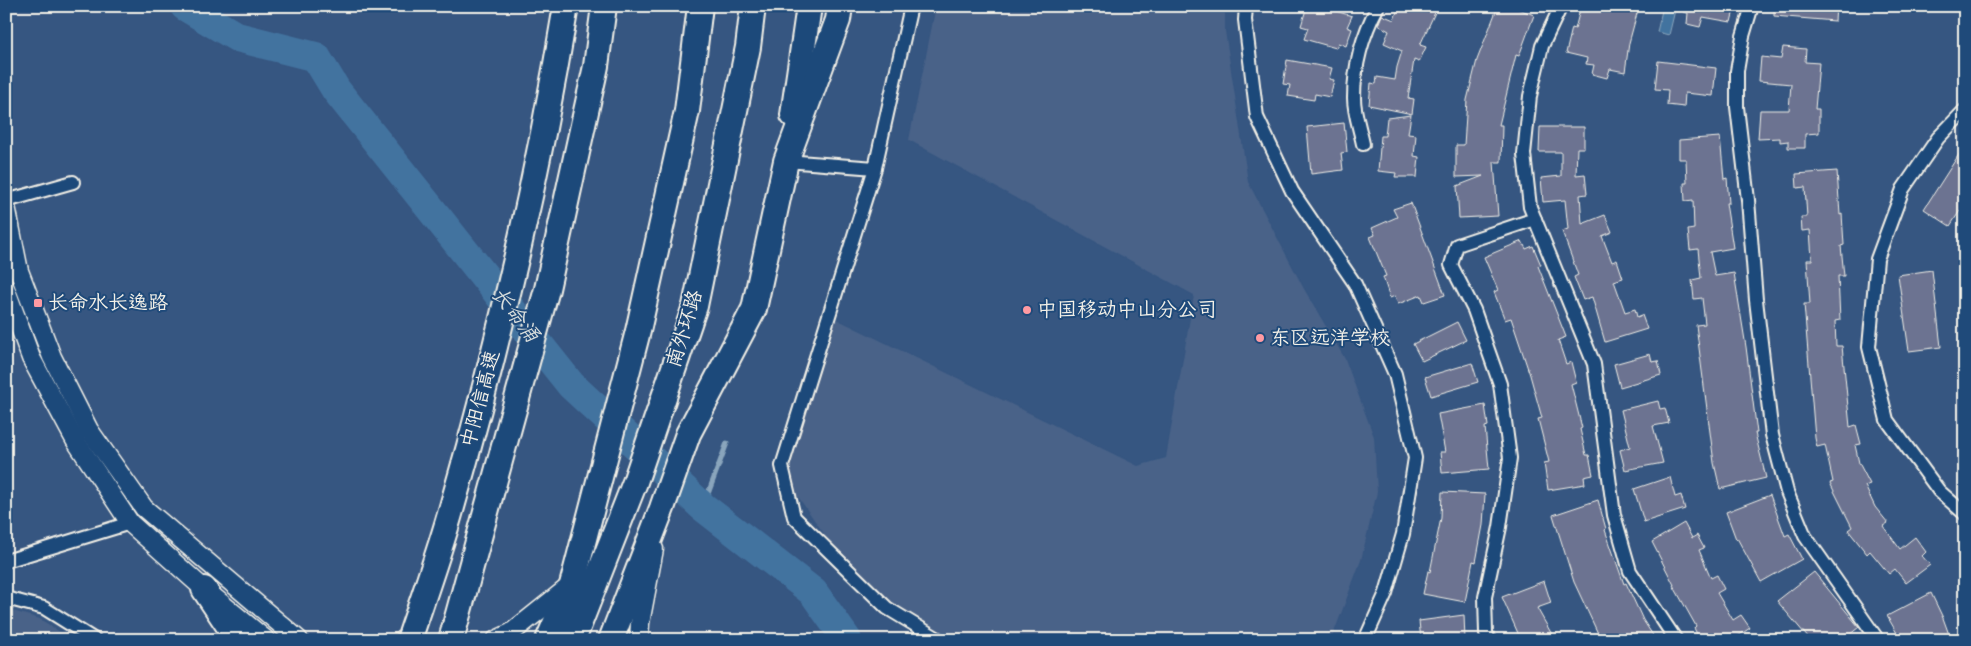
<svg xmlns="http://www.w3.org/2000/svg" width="1971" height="646" font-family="Mynerve,'LXGW WenKai TC',sans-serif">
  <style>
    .built { fill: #496288 }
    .water { fill: #43739f; stroke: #8aa5bc }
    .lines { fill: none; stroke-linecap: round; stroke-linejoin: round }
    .stream { stroke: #8aa5bc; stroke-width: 5 }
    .river { stroke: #43739f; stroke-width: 30 }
    .building { fill: #6c7391; stroke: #f4f1e8 }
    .street-casing { stroke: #f4f1e8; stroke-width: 16 }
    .secondary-casing { stroke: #f4f1e8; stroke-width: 21 }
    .highway-casing { stroke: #f4f1e8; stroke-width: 28 }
    .street { stroke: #1f4a7a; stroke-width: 12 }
    .secondary { stroke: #1f4a7a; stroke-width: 18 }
    .highway { stroke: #1f4a7a; stroke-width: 24 }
    .poi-dot { fill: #ff9aa2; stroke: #1f4a7a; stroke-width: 2 }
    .labels { text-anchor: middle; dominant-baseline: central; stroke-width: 4; stroke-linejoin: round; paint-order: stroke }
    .poi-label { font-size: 20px; fill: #f4f1e8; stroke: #1f4a7a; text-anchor: start }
    .street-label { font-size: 20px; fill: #f4f1e8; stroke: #1f4a7a }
    .water-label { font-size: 21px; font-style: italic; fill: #d9dedd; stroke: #1f4a7a }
  </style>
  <rect width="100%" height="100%" fill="#365681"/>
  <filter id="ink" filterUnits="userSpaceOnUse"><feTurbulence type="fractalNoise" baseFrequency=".02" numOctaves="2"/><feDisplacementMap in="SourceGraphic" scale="10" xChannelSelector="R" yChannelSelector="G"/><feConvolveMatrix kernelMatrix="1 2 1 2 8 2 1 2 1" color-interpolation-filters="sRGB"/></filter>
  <g filter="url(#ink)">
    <g class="built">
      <path d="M936 6H1225V31L1248 182 1304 289 1345 359 1374 437 1377 492 1361 560 1333 635 1330 640H942L892 604 827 538 780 471 832 317 1138 466 1166 458 1194 295 909 140Z"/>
      <path d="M6 609 40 619 72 640H6Z"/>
    </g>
    <path class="water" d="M1663 6H1676L1669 35 1657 32Z"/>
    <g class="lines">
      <path class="stream" d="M703 507 727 443"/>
      <path class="river" d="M185 6 237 37 316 57 336 90 571 385 703 507 813 592 847 640"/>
    </g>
    <g class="building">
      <path d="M1307 6H1319L1352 16 1347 27 1352 29 1346 46 1338 43 1336 48 1304 39 1308 28 1301 26Z"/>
      <path d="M1399 6H1438L1420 45 1426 47 1419 62 1414 60 1408 98 1414 99 1412 114 1369 105 1371 83 1376 84 1377 77 1395 80 1397 67 1402 51 1384 43 1389 31 1378 25 1382 15 1394 20Z"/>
      <path d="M1498 6H1511L1534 15 1519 56 1516 55 1499 125H1502L1501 162H1494L1498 216 1459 218 1457 186 1483 176 1456 177V145H1464L1467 100 1477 60Z"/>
      <path d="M1581 6H1639L1629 43 1625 72 1610 69 1607 78 1592 74 1594 65 1586 64 1587 58 1566 53 1572 28 1575 29Z"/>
      <path d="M1683 6H1735L1731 22 1703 17 1700 27 1687 24 1688 13 1683 12Z"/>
      <path d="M1774 6H1836L1835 21 1774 16Z"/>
      <path d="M1783 47 1806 49 1805 62 1819 63 1815 109H1819V133L1805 134V148H1788V141L1780 142V138L1758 139 1760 110H1789L1791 84 1759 81 1761 57 1781 59Z"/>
      <path d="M1287 60 1332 68 1329 79 1334 80 1330 97 1315 94 1314 100 1288 96 1290 85 1283 84Z"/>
      <path d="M1658 61 1716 68 1713 96 1685 93 1684 107 1667 105 1668 90 1655 89Z"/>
      <path d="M1411 115 1408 134 1416 135 1414 156 1419 157 1417 177H1395L1396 173 1378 171 1381 136H1385L1387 118Z"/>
      <path d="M1344 123 1347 152 1341 153 1343 170 1311 174 1307 127Z"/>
      <path d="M1540 127H1584V148H1577L1576 175 1585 174 1587 194 1580 195 1582 224 1605 215 1612 232 1602 236 1612 262 1617 260 1623 278 1614 281 1625 312 1635 309 1637 317 1642 315 1647 329 1605 342 1592 297 1583 300 1574 277 1578 275 1562 231 1568 229 1565 200 1543 202 1541 178 1561 176V152H1539Z"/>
      <path d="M1720 137 1724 179 1727 178 1729 203H1726L1733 248 1710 252 1715 276 1734 273 1746 347 1757 433H1755L1766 478 1720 489 1714 463 1696 325 1705 324 1702 298 1694 299 1692 280 1701 278 1698 249 1690 250 1688 230 1694 229 1693 200 1685 201 1684 183H1687L1686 159H1679V140Z"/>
      <path d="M1965 145V203L1950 226 1924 209Z"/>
      <path d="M1837 171 1840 215 1842 214 1844 245 1841 246 1844 276H1838L1840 320 1835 321 1836 346H1842L1850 427 1856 425 1861 444 1855 445 1859 463 1870 484 1865 486 1875 507 1888 523 1883 526 1900 549 1915 537 1926 552 1922 556 1930 565 1906 583 1895 569 1889 574 1870 551 1867 554 1848 530 1852 527 1830 483 1833 482 1825 445 1817 447 1815 438 1804 304H1810L1807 260H1812L1810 230 1802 231 1801 217H1807L1805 187 1797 188 1796 174Z"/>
      <path d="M1411 203 1445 295 1424 302 1421 295 1398 304 1395 296 1390 298 1383 277 1386 276 1370 237 1375 235 1372 228 1397 217 1393 209Z"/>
      <path d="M1522 241 1526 249 1533 246 1541 265 1538 266 1566 337 1558 340 1566 364 1571 362 1576 382 1571 384 1582 428 1580 429 1586 455H1589L1593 475 1584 477 1585 484 1548 490 1544 463 1549 462 1538 419 1542 418 1530 375 1511 318 1505 320 1494 292 1498 290 1484 257Z"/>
      <path d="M1932 270 1941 347 1909 351 1898 275Z"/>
      <path d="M1457 322 1466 340 1422 361 1413 344Z"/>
      <path d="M1650 354 1652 362 1658 361 1661 375 1620 387 1614 364Z"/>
      <path d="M1472 363 1478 382 1431 396 1425 377Z"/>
      <path d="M1658 401 1660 409 1665 408 1669 423 1653 426 1663 463 1625 470 1620 450 1630 447 1621 410Z"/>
      <path d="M1485 405 1488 426 1485 427 1489 469 1442 473 1440 452H1445L1438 414Z"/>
      <path d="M1670 477 1675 497 1681 495 1685 509 1644 522 1634 489Z"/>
      <path d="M1442 492 1485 494 1483 525 1476 562 1473 561 1465 602 1423 594 1428 571 1430 572 1441 518Z"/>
      <path d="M1770 495 1785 536 1789 534 1802 559 1761 582 1737 538 1736 539 1726 512Z"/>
      <path d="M1598 500 1606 529 1605 530 1624 584 1626 583 1643 620 1656 640H1601L1574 582 1553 515Z"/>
      <path d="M1684 523 1692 538 1697 535 1704 548 1699 550 1711 578 1717 575 1724 589 1717 593 1733 620 1741 615 1750 628 1732 640H1700L1694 628 1696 626 1673 585H1674L1652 542Z"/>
      <path d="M1814 572 1859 627 1843 640H1810L1777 601Z"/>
      <path d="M1544 581 1551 603 1537 608 1555 640H1521L1502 597Z"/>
      <path d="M1931 593 1943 618 1951 640H1901L1887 616Z"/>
      <path d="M1464 615 1465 640H1421L1419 621Z"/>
    </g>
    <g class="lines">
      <defs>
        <g id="street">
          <path d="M1246 6 1245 20 1257 117 1292 191 1355 284 1395 374 1415 458 1403 534 1386 593 1365 640"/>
          <path d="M1561 6 1542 46 1530 96 1524 154 1530 207 1594 364 1614 515 1630 571 1676 640"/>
          <path d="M1752 6 1743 36 1737 71V107L1748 200 1756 300 1772 435 1787 492 1805 536 1878 640"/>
          <path d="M1965 110 1938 138 1903 189 1877 259 1869 347 1887 420 1939 491 1965 514"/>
          <path d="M1363 144C1360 129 1354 113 1354 98 1354 67 1363 34 1378 6"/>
          <path d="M786 161 875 168 782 466 794 517 887 608 940 640"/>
          <path d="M875 168 911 6"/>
          <path d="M6 201 73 182"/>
          <path d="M6 561 130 523"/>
          <path d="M6 598 44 608 95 640"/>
          <path d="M1489 640 1486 633 1485 597 1500 527 1510 458 1500 384 1474 310 1451 265 1457 245 1535 219"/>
        </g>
        <g id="secondary">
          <path d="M6 206 19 271 52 357 89 430 144 508 299 640"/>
          <path d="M6 290 31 358 75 440 130 523 204 589 266 640"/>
          <path d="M496 640 511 633 571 585"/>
          <path d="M639 640 640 623 654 549"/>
        </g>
        <g id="highway">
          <path d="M793 115 809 6"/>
          <path d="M204 589 238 640"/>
          <path d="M409 640C423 598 438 556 450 514 498 347 538 178 566 6"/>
          <path d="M451 640 547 289 596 66 604 6"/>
          <path d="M548 640 572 585 638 331 687 111 700 6"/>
          <path d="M573 640 635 482 695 306 748 47 753 6"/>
          <path d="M611 640 662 508 688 434 754 309 786 161 838 20 840 6"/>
        </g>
      </defs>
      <use href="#street" class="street-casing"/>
      <use href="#secondary" class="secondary-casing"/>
      <use href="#highway" class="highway-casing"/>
      <use href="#street" class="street"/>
      <use href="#secondary" class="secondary"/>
      <use href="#highway" class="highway"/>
    </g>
  </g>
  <g class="poi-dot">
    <rect x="33" y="298" width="10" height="10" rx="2.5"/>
    <circle cx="1027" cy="310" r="5"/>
    <circle cx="1260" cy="338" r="5"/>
  </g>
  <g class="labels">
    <g class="poi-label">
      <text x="48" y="303">长命水长逸路</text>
      <text x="1037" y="310">中国移动中山分公司</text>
      <text x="1270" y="338">东区远洋学校</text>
    </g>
    <g class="street-label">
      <text transform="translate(685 329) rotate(-73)">南外环路</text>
      <text transform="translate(481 399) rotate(-75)">中阳信高速</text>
    </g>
    <g class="water-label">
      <text transform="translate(515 315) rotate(52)">长命涌</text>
    </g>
  </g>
  <rect width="1971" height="646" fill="none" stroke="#1f4a7a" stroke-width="25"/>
  <rect x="12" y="12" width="1946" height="621" fill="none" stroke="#f4f1e8" stroke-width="2" filter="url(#ink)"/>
</svg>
